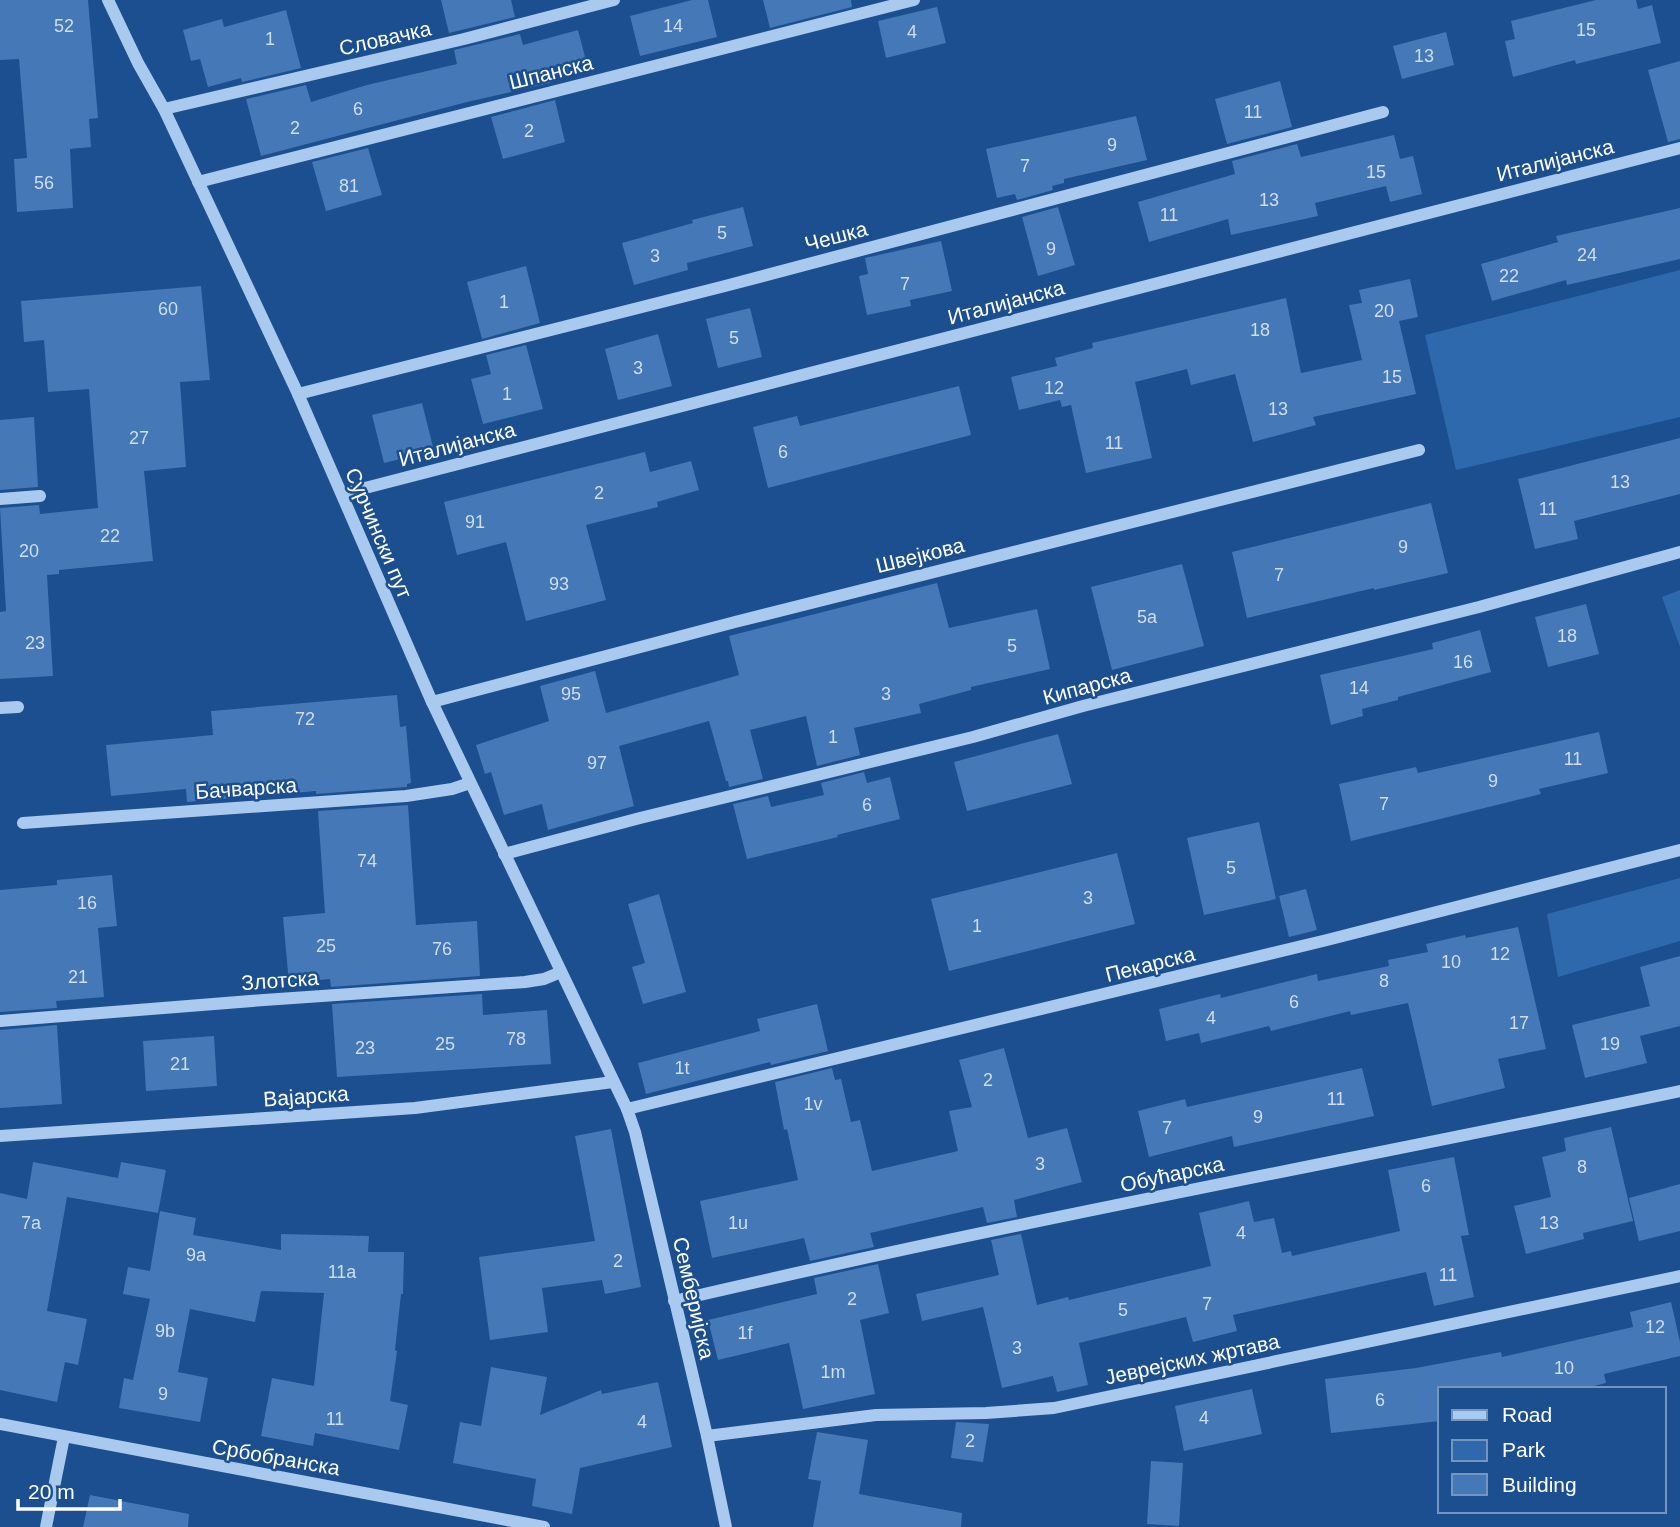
<svg xmlns="http://www.w3.org/2000/svg" width="1680" height="1527" font-family="Helvetica,sans-serif">
  <style>
    .green { fill: #2e69ad }
    .building { fill: #4478b7 }
    .lines { fill: none; stroke-linecap: round; stroke-linejoin: round }
    .minor { stroke: #a9c9ee; stroke-width: 12 }
    .labels { text-anchor: middle; dominant-baseline: central; stroke-width: 5; stroke-linejoin: round; paint-order: stroke }
    .number-label { font-size: 18px; fill: #d0dded }
    .street-label { font-size: 21px; fill: #fff; stroke: #1b4f8f }
  </style>
  <rect width="100%" height="100%" fill="#1b4f8f"/>
  <g class="green">
    <path d="M1680 270V417L1456 470 1425 335Z"/>
    <path d="M1680 590V647L1662 597Z"/>
    <path d="M1680 878V941L1558 977 1547 914Z"/>
  </g>
  <g class="building">
    <path d="M0 0H88L98 118 89 119 91 147 70 149 73 208 17 212 14 159 27 158 19 59 0 60Z"/>
    <path d="M441 0H511L515 17 449 33Z"/>
    <path d="M692 0H708L717 37 640 56 630 16Z"/>
    <path d="M763 0H851L852 7 770 28Z"/>
    <path d="M1596 0H1636L1638 9 1652 5 1661 43 1576 64 1575 60 1513 77 1505 41 1515 39 1511 21Z"/>
    <path d="M937 7 946 43 886 58 878 21Z"/>
    <path d="M286 10 301 68 242 82 241 78 208 87 200 59 191 61 183 30 222 19 224 27Z"/>
    <path d="M578 30 588 68 549 79 550 83 467 102 261 156 246 99 306 85 311 102 367 85 457 64 454 50 520 34 523 45Z"/>
    <path d="M1446 32 1454 65 1402 79 1393 46Z"/>
    <path d="M1680 61V139L1668 142 1648 70Z"/>
    <path d="M1280 81 1292 127 1227 144 1215 99Z"/>
    <path d="M555 100 565 142 503 159 491 117Z"/>
    <path d="M1136 116 1147 160 1064 179V183L1052 186 1053 190 1017 200 1015 194 997 198 986 149Z"/>
    <path d="M1394 135 1400 159 1413 156 1422 194 1390 202 1386 186 1315 203 1318 216 1231 235 1228 219 1149 242 1138 202 1235 174 1232 161 1297 144 1301 157Z"/>
    <path d="M368 148 382 195 326 211 312 162Z"/>
    <path d="M743 207 753 246 687 263 688 270 634 285 622 243 693 223 692 220Z"/>
    <path d="M1058 207 1075 265 1038 276 1022 217Z"/>
    <path d="M1680 208V259L1567 285 1566 280 1492 301 1481 264 1558 242 1556 236Z"/>
    <path d="M941 241 952 291 910 300 911 306 867 315 859 276 868 274 865 258Z"/>
    <path d="M526 266 540 323 482 339 467 282Z"/>
    <path d="M1410 279 1418 317 1399 321 1416 394 1313 417 1316 425 1253 442 1235 374 1191 385 1187 369 1135 382 1152 458 1086 473 1071 405 1062 407 1060 400 1019 410 1011 377 1057 366 1055 358 1093 348 1092 343 1286 298 1301 373 1362 360 1349 305 1362 303 1359 290Z"/>
    <path d="M201 286 210 380 180 382 186 467 144 471 153 561 59 570V574L47 575 53 676 0 679V612L6 611 0 508 39 505 40 514 98 508 89 389 48 392 44 340 24 342 21 301Z"/>
    <path d="M750 308 762 357 718 368 706 319Z"/>
    <path d="M658 334 672 386 618 400 605 349Z"/>
    <path d="M526 345 543 409 483 424 471 379 491 374 486 355Z"/>
    <path d="M959 386 971 435 768 488 753 427 797 416 800 426Z"/>
    <path d="M422 403 434 451 384 463 372 415Z"/>
    <path d="M34 417 38 487 0 490V420Z"/>
    <path d="M1680 438V494L1574 521 1578 539 1535 549 1518 479Z"/>
    <path d="M645 452 650 472 691 461 699 490 657 502 658 507 586 525 606 600 526 621 506 542 457 555 444 502Z"/>
    <path d="M1431 503 1448 573 1374 590V588L1247 618 1232 552Z"/>
    <path d="M1182 564 1204 646 1112 670 1091 587Z"/>
    <path d="M937 583 949 628 1037 609 1050 669 971 687V690L919 704 921 713 854 728 860 755 817 766 806 716 750 730 763 779 729 787 728 781H726L709 721 619 746 634 806 548 830 542 804 504 815 491 772 485 774 476 745 549 721 540 686 595 671 606 713 739 675 729 636Z"/>
    <path d="M1586 604 1599 654 1548 667 1535 617Z"/>
    <path d="M1480 630 1491 672 1398 697V700L1362 709 1363 716 1331 725 1320 675 1433 649 1432 643Z"/>
    <path d="M397 695 400 727 406 726 411 783 407 784V787L316 794V791L187 802 186 789 111 796 106 745 213 735 211 711Z"/>
    <path d="M1599 732 1608 773 1539 789 1541 794 1351 841 1339 784 1416 767 1418 773Z"/>
    <path d="M1058 734 1072 784 967 811 954 762Z"/>
    <path d="M864 772 867 783 890 777 900 819 837 835 838 837 747 859 733 804 768 796 771 807 824 795 821 783Z"/>
    <path d="M408 805 416 925 477 921 480 976 331 987 330 979 289 983 283 917 325 913 318 811Z"/>
    <path d="M1259 822 1276 899 1204 915 1187 838Z"/>
    <path d="M1117 853 1135 924 949 971 931 899Z"/>
    <path d="M112 875 117 926 98 928 104 997 56 1001 57 1008 0 1012V890L57 885V880Z"/>
    <path d="M1306 889 1317 930 1289 937 1279 896Z"/>
    <path d="M659 894 686 992 643 1004 632 967 645 963 628 904Z"/>
    <path d="M1518 927 1546 1049 1498 1059 1505 1088 1432 1106 1408 1003 1351 1015 1350 1011 1271 1031 1269 1026 1201 1043 1199 1033 1166 1041 1159 1009 1220 994 1221 998 1317 974 1318 981 1389 966 1388 960 1428 952 1426 944 1465 935 1466 938Z"/>
    <path d="M1680 956V1026L1640 1036 1647 1063 1585 1078 1572 1025 1650 1006 1640 967Z"/>
    <path d="M482 994 483 1015 547 1010 551 1064 337 1077 332 1004Z"/>
    <path d="M817 1004 828 1051 771 1065 770 1062 646 1094 638 1063 760 1031 757 1019Z"/>
    <path d="M57 1025 62 1104 0 1108V1030Z"/>
    <path d="M214 1036 217 1086 146 1091 143 1041Z"/>
    <path d="M1004 1048 1028 1138 1067 1128 1082 1182 1014 1200 1017 1217 987 1223 983 1207 870 1233 874 1247 810 1261 804 1238 712 1258 700 1201 798 1180 787 1129 784 1130 775 1082 832 1068 835 1080 841 1079 851 1122 860 1120 872 1171 958 1151 949 1111 972 1107 959 1060Z"/>
    <path d="M1362 1068 1374 1116 1234 1147 1232 1136 1149 1157 1138 1111 1185 1099 1187 1107Z"/>
    <path d="M1611 1127 1633 1221 1583 1233 1584 1239 1526 1254 1514 1206 1551 1197 1542 1157 1566 1151 1564 1138Z"/>
    <path d="M611 1129 641 1287 605 1294 602 1280 542 1288 548 1332 490 1340 479 1257 595 1241 575 1136Z"/>
    <path d="M1454 1157 1469 1235 1461 1236 1474 1297 1434 1306 1426 1272 1233 1315 1237 1331 1193 1342 1186 1317 1079 1343 1088 1385 1057 1392 1053 1376 1002 1388 983 1307 922 1321 916 1294 999 1275 991 1240 1021 1234 1037 1305 1068 1297 1069 1300 1211 1266 1199 1213 1249 1201 1254 1222 1274 1218 1282 1253 1291 1251 1292 1256 1400 1231 1388 1170Z"/>
    <path d="M33 1162 118 1178 121 1162 166 1170 158 1213 67 1197 47 1311 87 1319 78 1365 65 1362 57 1402 0 1390V1193L27 1199Z"/>
    <path d="M1680 1184V1231L1639 1241 1629 1198Z"/>
    <path d="M160 1211 196 1218 193 1235 281 1250V1234L369 1236 368 1252H404L403 1294H401L395 1350 397 1351 390 1401 408 1405 399 1450 315 1433 313 1446 261 1436 272 1378 314 1386 324 1293 261 1291 255 1322 190 1309 178 1372 208 1378 200 1422 119 1408 124 1378 133 1380 150 1299 123 1294 128 1267 150 1271Z"/>
    <path d="M878 1264 889 1313 860 1320 875 1394 803 1409 789 1343 718 1360 708 1320 817 1294 814 1278Z"/>
    <path d="M1671 1302 1680 1342V1356L1604 1374 1606 1383 1582 1389H1440V1421L1331 1433 1325 1379 1416 1368 1501 1352 1502 1357 1633 1327 1630 1312Z"/>
    <path d="M491 1367 547 1377 540 1415 601 1390 602 1394 658 1382 672 1447 580 1468 572 1514 532 1506 536 1479 453 1463 460 1422 481 1426Z"/>
    <path d="M1252 1389 1262 1434 1184 1451 1175 1406Z"/>
    <path d="M956 1422 989 1424 983 1462 951 1458Z"/>
    <path d="M817 1432 868 1440 859 1494 962 1513 961 1527H813L821 1481 808 1479Z"/>
    <path d="M1151 1461 1183 1463 1179 1526 1147 1524Z"/>
    <path d="M90 1495 189 1514 188 1527H83Z"/>
  </g>
  <g class="lines">
    <g class="minor">
      <path d="M108 0 138 63 164 109 298 394 432 702 627 1109 635 1132 707 1436 726 1527"/>
      <path d="M164 109 464 39 614 0"/>
      <path d="M198 182 914 0"/>
      <path d="M298 394 725 286 1383 112"/>
      <path d="M342 494 1680 148"/>
      <path d="M0 499 40 496"/>
      <path d="M432 702 735 622 1419 450"/>
      <path d="M0 708 18 707"/>
      <path d="M23 823 406 796 452 789 470 783"/>
      <path d="M504 854 640 818 973 737 1083 706 1479 607 1680 552"/>
      <path d="M0 1021 264 1000 525 982 544 979 561 972"/>
      <path d="M627 1109 1327 940 1680 850"/>
      <path d="M0 1136 415 1108 613 1082"/>
      <path d="M674 1301C1007 1223 1345 1161 1680 1091"/>
      <path d="M0 1424 544 1527"/>
      <path d="M707 1436 876 1415 986 1413 1054 1408 1680 1276"/>
      <path d="M46 1527 64 1437"/>
    </g>
  </g>
  <g class="labels">
    <g class="number-label">
      <text x="64" y="26">52</text>
      <text x="673" y="26">14</text>
      <text x="1586" y="30">15</text>
      <text x="912" y="32">4</text>
      <text x="270" y="39">1</text>
      <text x="1424" y="56">13</text>
      <text x="358" y="109">6</text>
      <text x="1253" y="112">11</text>
      <text x="295" y="128">2</text>
      <text x="529" y="131">2</text>
      <text x="1112" y="145">9</text>
      <text x="1025" y="166">7</text>
      <text x="1376" y="172">15</text>
      <text x="44" y="183">56</text>
      <text x="349" y="186">81</text>
      <text x="1269" y="200">13</text>
      <text x="1169" y="215">11</text>
      <text x="722" y="233">5</text>
      <text x="1051" y="249">9</text>
      <text x="1587" y="255">24</text>
      <text x="655" y="256">3</text>
      <text x="1509" y="276">22</text>
      <text x="905" y="284">7</text>
      <text x="504" y="302">1</text>
      <text x="168" y="309">60</text>
      <text x="1384" y="311">20</text>
      <text x="1260" y="330">18</text>
      <text x="734" y="338">5</text>
      <text x="638" y="368">3</text>
      <text x="1392" y="377">15</text>
      <text x="1054" y="388">12</text>
      <text x="507" y="394">1</text>
      <text x="1278" y="409">13</text>
      <text x="139" y="438">27</text>
      <text x="1114" y="443">11</text>
      <text x="783" y="452">6</text>
      <text x="1620" y="482">13</text>
      <text x="599" y="493">2</text>
      <text x="1548" y="509">11</text>
      <text x="475" y="522">91</text>
      <text x="110" y="536">22</text>
      <text x="1403" y="547">9</text>
      <text x="29" y="551">20</text>
      <text x="1279" y="575">7</text>
      <text x="559" y="584">93</text>
      <text x="1147" y="617">5a</text>
      <text x="1567" y="636">18</text>
      <text x="35" y="643">23</text>
      <text x="1012" y="646">5</text>
      <text x="1463" y="662">16</text>
      <text x="1359" y="688">14</text>
      <text x="571" y="694">95</text>
      <text x="886" y="694">3</text>
      <text x="305" y="719">72</text>
      <text x="833" y="737">1</text>
      <text x="1573" y="759">11</text>
      <text x="597" y="763">97</text>
      <text x="1493" y="781">9</text>
      <text x="1384" y="804">7</text>
      <text x="867" y="805">6</text>
      <text x="367" y="861">74</text>
      <text x="1231" y="868">5</text>
      <text x="1088" y="898">3</text>
      <text x="87" y="903">16</text>
      <text x="977" y="926">1</text>
      <text x="326" y="946">25</text>
      <text x="442" y="949">76</text>
      <text x="1500" y="954">12</text>
      <text x="1451" y="962">10</text>
      <text x="78" y="977">21</text>
      <text x="1384" y="981">8</text>
      <text x="1294" y="1002">6</text>
      <text x="1211" y="1018">4</text>
      <text x="1519" y="1023">17</text>
      <text x="516" y="1039">78</text>
      <text x="445" y="1044">25</text>
      <text x="1610" y="1044">19</text>
      <text x="365" y="1048">23</text>
      <text x="180" y="1064">21</text>
      <text x="682" y="1068">1t</text>
      <text x="988" y="1080">2</text>
      <text x="1336" y="1099">11</text>
      <text x="813" y="1104">1v</text>
      <text x="1258" y="1117">9</text>
      <text x="1167" y="1128">7</text>
      <text x="1040" y="1164">3</text>
      <text x="1582" y="1167">8</text>
      <text x="1426" y="1186">6</text>
      <text x="31" y="1223">7a</text>
      <text x="738" y="1223">1u</text>
      <text x="1549" y="1223">13</text>
      <text x="1241" y="1233">4</text>
      <text x="196" y="1255">9a</text>
      <text x="618" y="1261">2</text>
      <text x="342" y="1272">11a</text>
      <text x="1448" y="1275">11</text>
      <text x="852" y="1299">2</text>
      <text x="1207" y="1304">7</text>
      <text x="1123" y="1310">5</text>
      <text x="1655" y="1327">12</text>
      <text x="165" y="1331">9b</text>
      <text x="745" y="1333">1f</text>
      <text x="1017" y="1348">3</text>
      <text x="1564" y="1368">10</text>
      <text x="833" y="1372">1m</text>
      <text x="163" y="1394">9</text>
      <text x="1380" y="1400">6</text>
      <text x="1204" y="1418">4</text>
      <text x="335" y="1419">11</text>
      <text x="642" y="1422">4</text>
      <text x="970" y="1441">2</text>
    </g>
    <g class="street-label">
      <text transform="translate(385 38) rotate(-13)">Словачка</text>
      <text transform="translate(551 72) rotate(-14)">Шпанска</text>
      <text transform="translate(1555 160) rotate(-14)">Италијанска</text>
      <text transform="translate(836 236) rotate(-15)">Чешка</text>
      <text transform="translate(1006 302) rotate(-15)">Италијанска</text>
      <text transform="translate(457 444) rotate(-15)">Италијанска</text>
      <text transform="translate(379 533) rotate(67)">Сурчински пут</text>
      <text transform="translate(920 555) rotate(-14)">Швејкова</text>
      <text transform="translate(1087 686) rotate(-15)">Кипарска</text>
      <text transform="translate(246 788) rotate(-4)">Бачварска</text>
      <text transform="translate(1150 964) rotate(-14)">Пекарска</text>
      <text transform="translate(280 980) rotate(-4)">Злотска</text>
      <text transform="translate(306 1096) rotate(-4)">Вајарска</text>
      <text transform="translate(1172 1174) rotate(-12)">Обућарска</text>
      <text transform="translate(694 1298) rotate(77)">Семберијска</text>
      <text transform="translate(1192 1359) rotate(-12)">Јеврејских жртава</text>
      <text transform="translate(276 1457) rotate(10)">Србобранска</text>
    </g>
  </g>
  <rect x="1438" y="1387" width="228" height="126" fill="#1b4f8f" stroke="#7695bc" stroke-width="2"/>
  <rect x="1452" y="1410" width="35" height="10" fill="#a9c9ee" stroke="#7695bc" stroke-width="2"/>
  <text x="1502" y="1422" font-size="21" fill="#ffffff">Road</text>
  <rect x="1452" y="1440" width="35" height="21" fill="#2e69ad" stroke="#7695bc" stroke-width="2"/>
  <text x="1502" y="1457" font-size="21" fill="#ffffff">Park</text>
  <rect x="1452" y="1474" width="35" height="21" fill="#4478b7" stroke="#7695bc" stroke-width="2"/>
  <text x="1502" y="1492" font-size="21" fill="#ffffff">Building</text>
  <path d="M18 1499v10h102v-10" fill="none" stroke="#ffffff" stroke-width="3.5"/>
  <text x="28" y="1499" font-size="21" fill="#ffffff" stroke="#1b4f8f" stroke-width="5" paint-order="stroke">20 m</text>
</svg>
